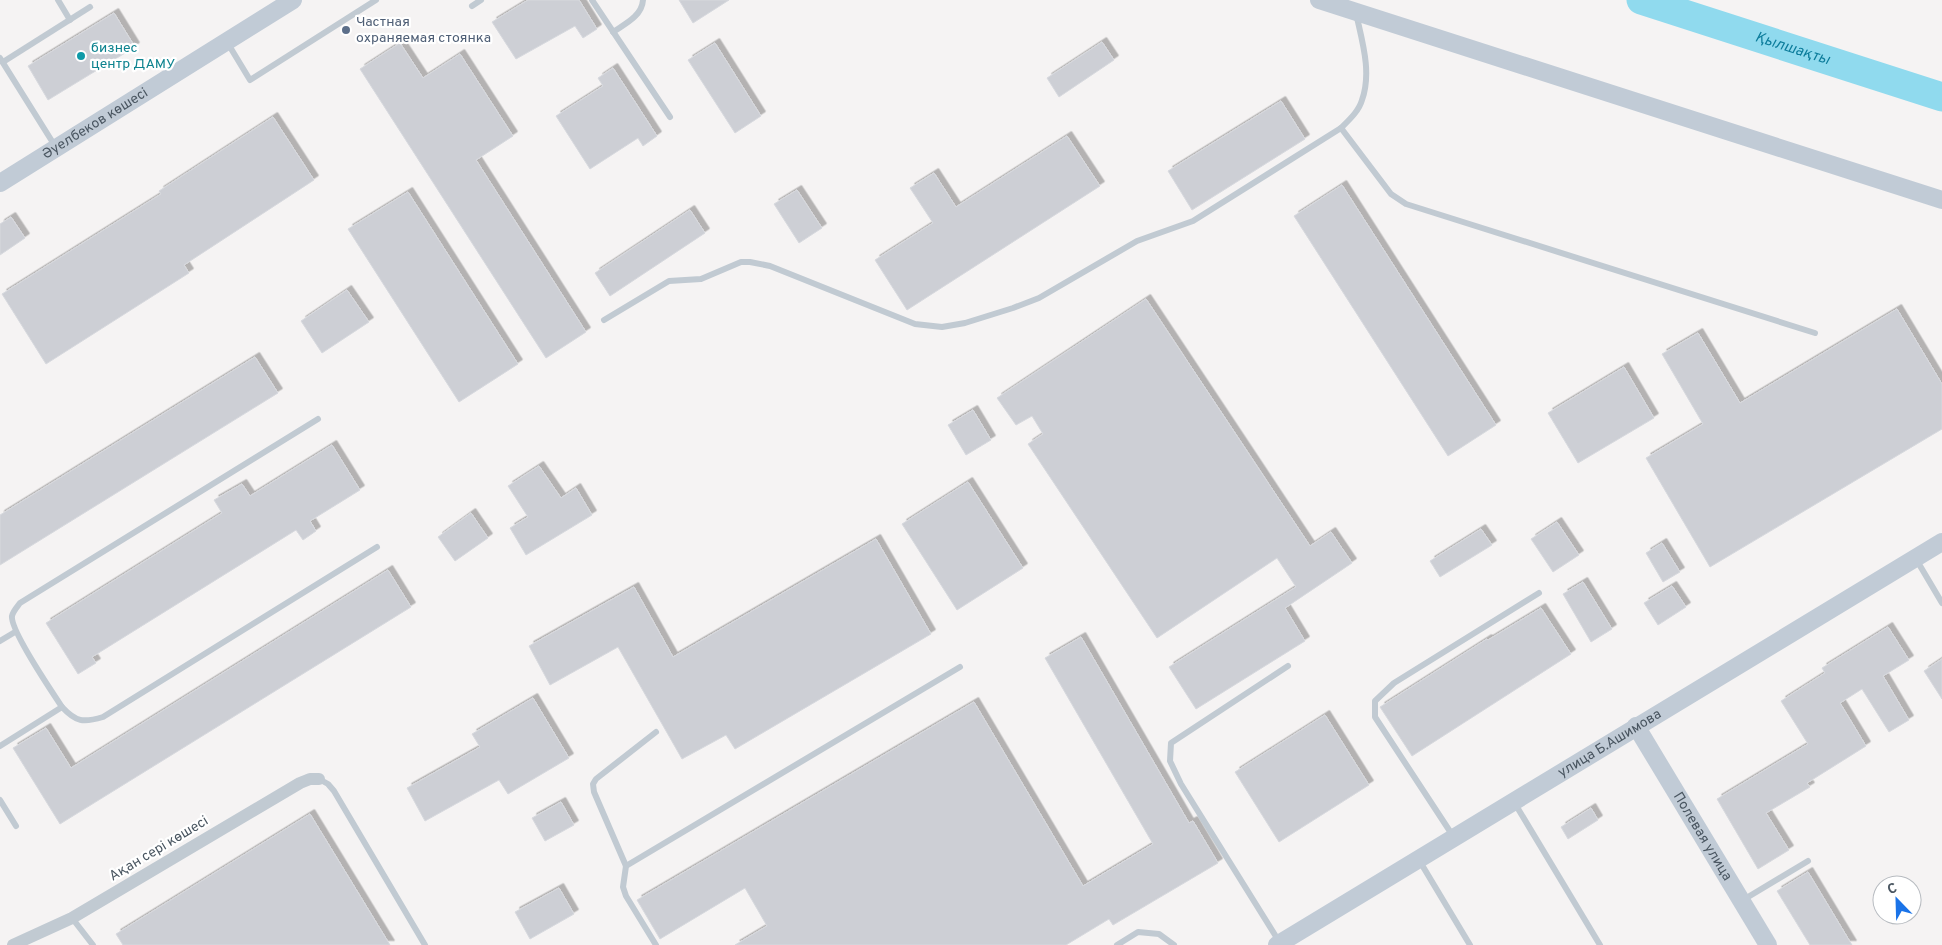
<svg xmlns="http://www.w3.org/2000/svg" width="1942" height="945" font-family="Overpass,sans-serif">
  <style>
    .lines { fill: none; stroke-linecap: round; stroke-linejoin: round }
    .river { stroke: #90daee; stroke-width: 29 }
    .building { fill: #cdcfd5; stroke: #d7d9de; filter: url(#shadow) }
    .lane { stroke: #c1cad2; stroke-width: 6 }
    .street { stroke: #c1cad2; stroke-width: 12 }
    .secondary { stroke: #c1cbd6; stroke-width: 18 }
    .service-dot { fill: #5c6f8a; stroke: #fff; stroke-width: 2 }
    .culture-dot { fill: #0f9aa8; stroke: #fff; stroke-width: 2 }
    .labels { text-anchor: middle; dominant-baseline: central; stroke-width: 4.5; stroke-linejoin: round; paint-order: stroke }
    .service-label { font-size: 14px; fill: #4e5e75; stroke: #fff; text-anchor: start }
    .culture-label { font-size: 14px; fill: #0d838f; stroke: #fff; text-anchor: start }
    .street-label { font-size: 14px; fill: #4a5661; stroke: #fff }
    .water-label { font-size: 15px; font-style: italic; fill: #0c7c9b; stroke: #fff }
  </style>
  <defs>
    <filter id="shadow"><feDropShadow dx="4.5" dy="-4.5" stdDeviation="0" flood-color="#0004"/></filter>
  </defs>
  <rect width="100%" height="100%" fill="#f5f3f3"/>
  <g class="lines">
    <path class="river" id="s1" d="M1641 0 1942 97"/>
  </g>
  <g class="building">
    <path d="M528 0H579L597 29 583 38 575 26 516 59 492 22Z"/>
    <path d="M679 0H729L693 23Z"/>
    <path d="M114 13 135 47 48 100 28 66Z"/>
    <path d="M1102 42 1114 60 1059 97 1047 78Z"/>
    <path d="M400 43 423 78 460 54 513 136 476 160 586 332 546 358 360 69Z"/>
    <path d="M715 43 761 116 735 133 688 60Z"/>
    <path d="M613 68 657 136 643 146 638 138 590 169 556 116 603 86 598 78Z"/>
    <path d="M1281 101 1305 139 1192 210 1168 171Z"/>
    <path d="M273 117 314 180 184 265 189 273 46 364 2 294 161 194 159 191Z"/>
    <path d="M1067 136 1100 186 907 310 875 260 933 223 910 188 934 173 956 207Z"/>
    <path d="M1342 185 1496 425 1448 456 1294 216Z"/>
    <path d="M797 190 822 228 799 243 774 204Z"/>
    <path d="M408 192 518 364 459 402 348 229Z"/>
    <path d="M690 210 705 233 610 296 595 273Z"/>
    <path d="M11 217 25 238 0 255V224Z"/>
    <path d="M347 290 369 322 322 353 301 321Z"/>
    <path d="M1146 299 1310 546 1331 532 1352 563 1285 608 1305 641 1196 709 1169 667 1296 587 1277 558 1157 638 1028 444 1043 434 1032 416 1016 425 997 398Z"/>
    <path d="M1897 309 1942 384V429L1710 567 1646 458 1703 424 1662 354 1698 333 1740 403Z"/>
    <path d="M255 357 278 393 0 565V515Z"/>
    <path d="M1624 367 1654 418 1578 463 1548 413Z"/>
    <path d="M973 410 991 440 966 455 948 425Z"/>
    <path d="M332 445 360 490 310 521 316 531 303 540 296 530 92 657 96 663 78 674 46 623 222 513 214 500 242 484 250 496Z"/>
    <path d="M539 466 561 498 576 488 592 515 526 555 510 528 528 517 508 486Z"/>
    <path d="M968 482 1023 568 957 610 902 524Z"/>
    <path d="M471 513 488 538 455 561 438 537Z"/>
    <path d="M1557 522 1579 555 1553 572 1531 539Z"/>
    <path d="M1481 529 1492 545 1440 577 1430 561Z"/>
    <path d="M876 539 931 634 735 749 726 735 682 759 618 647 550 685 529 646 634 587 673 657Z"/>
    <path d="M1662 543 1680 572 1663 582 1646 553Z"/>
    <path d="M388 570 411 607 60 824 13 748 46 728 71 768Z"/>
    <path d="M1583 582 1612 629 1591 642 1563 594Z"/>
    <path d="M1672 586 1686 607 1658 625 1644 603Z"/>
    <path d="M1541 608 1571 654 1412 756 1380 707 1487 639 1488 640Z"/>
    <path d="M1888 627 1909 660 1883 676 1909 720 1889 732 1862 689 1840 703 1866 746 1807 783 1810 787 1766 813 1789 850 1758 869 1717 799 1808 744 1781 701 1825 673 1822 668Z"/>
    <path d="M1081 637 1189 823 1193 821 1218 863 1113 925 1109 919 1066 945H735L767 926 745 888 660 939 637 900 974 702 1083 886 1153 844 1045 658Z"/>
    <path d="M1942 659V699L1924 671Z"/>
    <path d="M533 698 569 758 508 794 499 780 425 821 407 788 480 747 472 734Z"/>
    <path d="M1325 715 1369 785 1279 842 1235 772Z"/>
    <path d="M561 802 574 825 545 841 532 818Z"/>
    <path d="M1591 808 1598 820 1568 839 1561 827Z"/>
    <path d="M310 814 390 945H123L116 934Z"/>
    <path d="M1808 872 1852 945H1810L1777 891Z"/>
    <path d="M559 888 574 914 530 939 515 912Z"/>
  </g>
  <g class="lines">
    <g class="lane">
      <path d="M58 0 70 20"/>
      <path d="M592 0 670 117"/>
      <path d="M472 6 481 0"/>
      <path d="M613 32C625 24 642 16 643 0"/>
      <path d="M227 42 250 80 376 0"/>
      <path d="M0 58 55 146"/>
      <path d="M3 62 90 7"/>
      <path d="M1341 128 1391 194 1406 204 1815 333"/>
      <path d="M604 320 669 281 701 279 741 262H750L770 266 915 324 942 327 965 323 1013 308 1039 298 1137 241 1193 221 1341 128C1349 120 1359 111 1362 100 1372 72 1362 41 1356 13"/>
      <path d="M318 419 20 603C17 607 13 611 12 616 10 630 52 692 62 707 76 722 83 723 103 717L377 547"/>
      <path d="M1916 559 1942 603"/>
      <path d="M0 641 15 632"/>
      <path d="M0 746 62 707"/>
      <path d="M319 779 328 784 334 791 425 945"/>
      <path d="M0 800 16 826"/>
      <path d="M1514 802 1600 945"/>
      <path d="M1453 836 1375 717V701L1394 683 1539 593"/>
      <path d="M1419 860 1470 945"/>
      <path d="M626 866 594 792 593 784 596 779 656 732"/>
      <path d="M1743 900 1808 861"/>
      <path d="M72 918 93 945"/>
      <path d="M1280 943 1181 784 1170 761 1171 743 1288 666"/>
      <path d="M656 945 626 896 623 887 626 866 960 667"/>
      <path d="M1117 945 1138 932 1159 934 1174 945"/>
    </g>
    <path class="street" d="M13 945 72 918 300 783 310 779H319"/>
    <g class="secondary">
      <path d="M1319 0 1942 200"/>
      <path id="s2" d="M0 183 293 0"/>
      <path id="s3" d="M1636 726 1768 945"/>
      <path id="s4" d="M1277 945 1942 542"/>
    </g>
  </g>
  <circle class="service-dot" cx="346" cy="30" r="5"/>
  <circle class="culture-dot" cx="81" cy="56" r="5"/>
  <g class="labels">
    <g class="service-label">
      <text x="356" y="22">Частная<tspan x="356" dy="16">охраняемая стоянка</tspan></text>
    </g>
    <g class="culture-label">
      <text x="91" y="48">бизнес<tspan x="91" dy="16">центр ДАМУ</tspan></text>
    </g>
    <g class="street-label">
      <text stroke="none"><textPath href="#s2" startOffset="112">Әуелбеков көшесі</textPath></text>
      <text stroke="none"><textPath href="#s4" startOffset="389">улица Б.Ашимова</textPath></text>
      <text stroke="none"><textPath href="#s3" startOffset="129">Полевая улица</textPath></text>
      <text transform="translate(159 849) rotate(-31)">Ақан сері көшесі</text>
    </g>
    <g class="water-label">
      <text stroke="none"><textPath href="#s1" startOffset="159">Қылшақты</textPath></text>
    </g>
  </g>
  <g transform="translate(1897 900) rotate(337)"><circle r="24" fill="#ffffff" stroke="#b7bbc0"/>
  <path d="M0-4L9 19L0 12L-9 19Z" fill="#1a73e8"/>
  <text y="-8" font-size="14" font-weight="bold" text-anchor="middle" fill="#4a5661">С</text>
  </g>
</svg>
